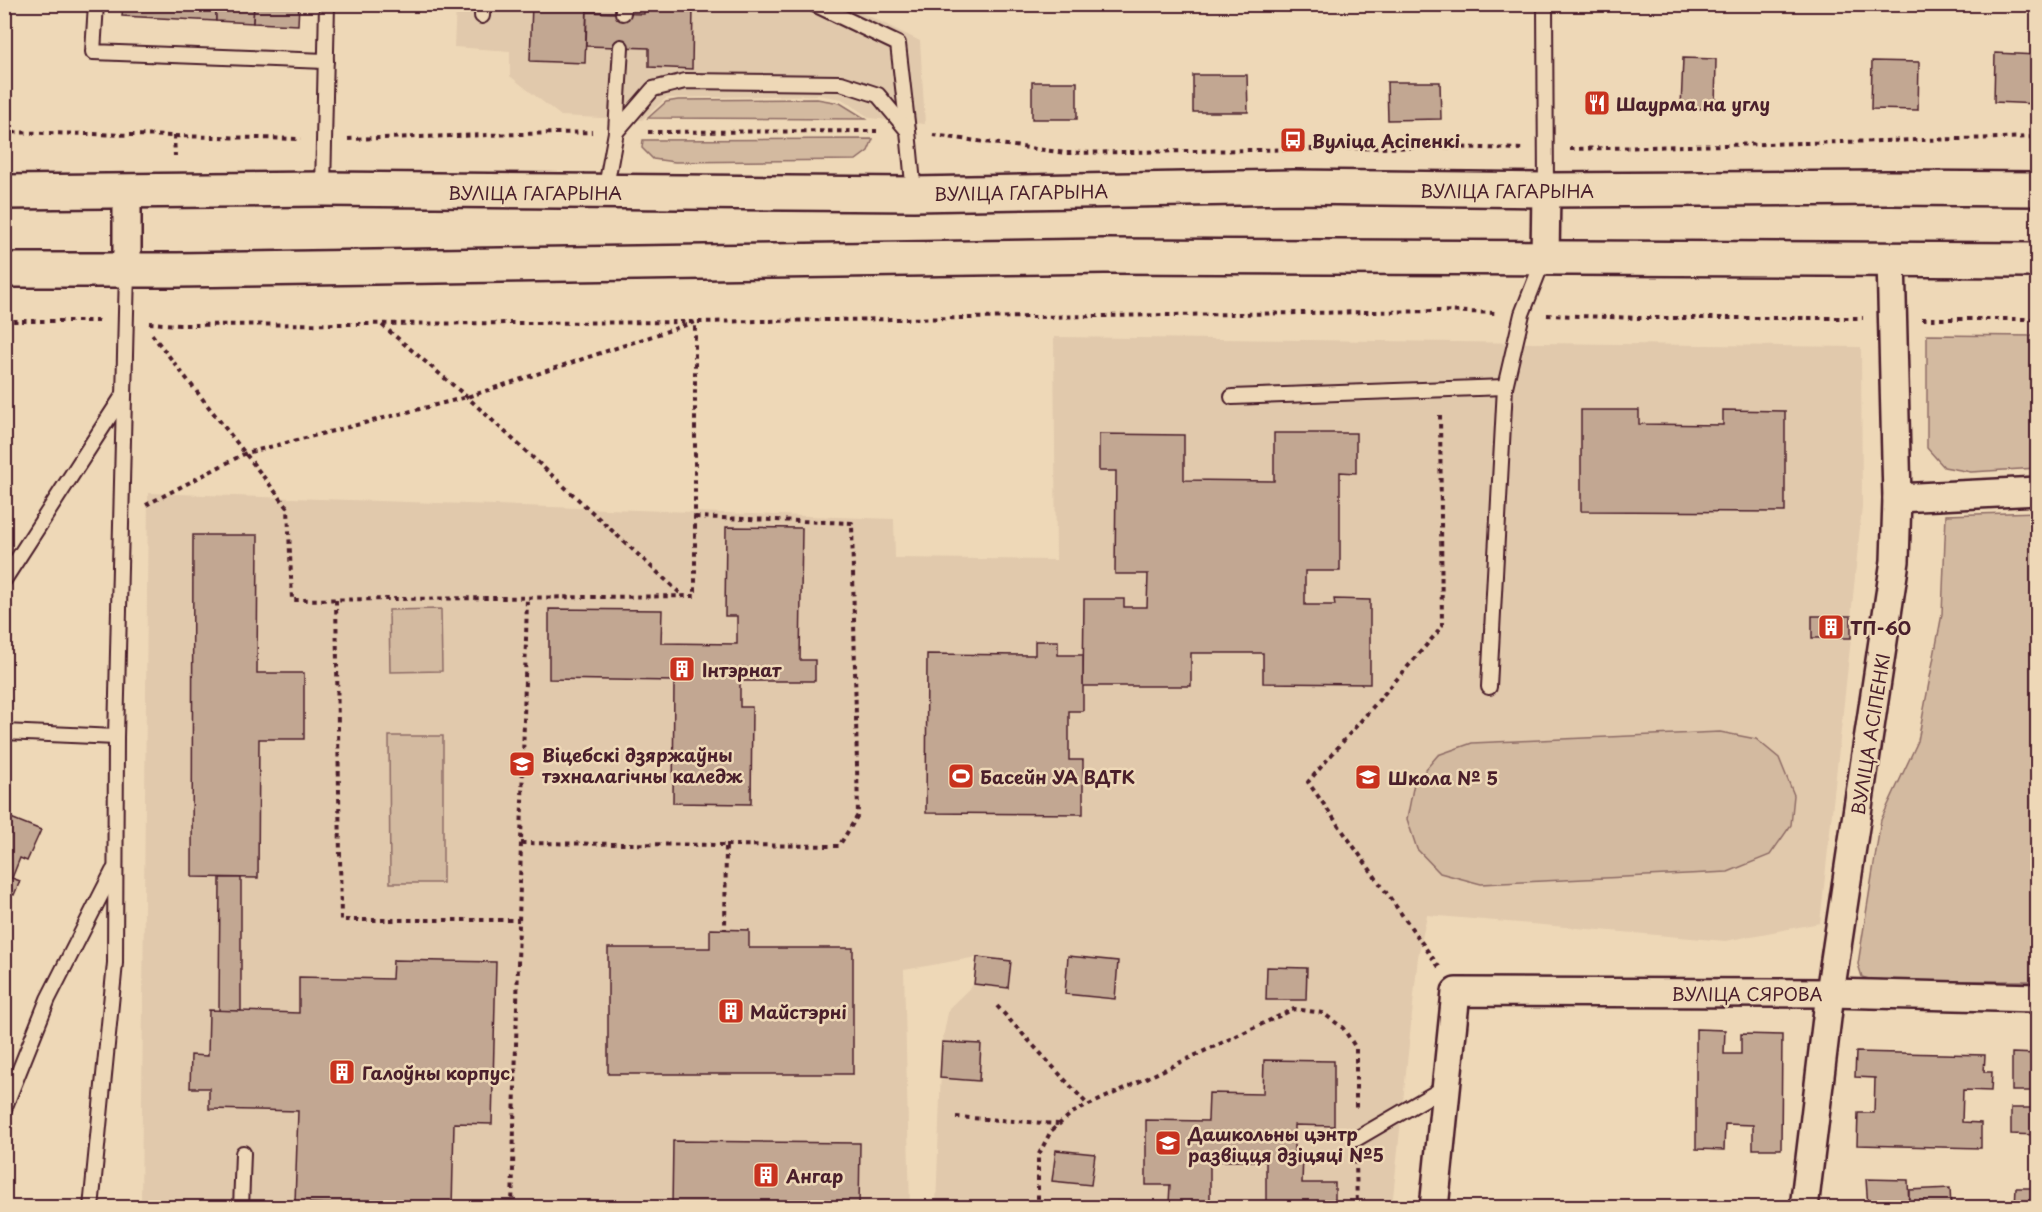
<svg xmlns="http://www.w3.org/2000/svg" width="2042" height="1212" font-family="'Playpen Sans',sans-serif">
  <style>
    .built { fill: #e1c9ac }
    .green { fill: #d3baa0; stroke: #8e6c66; stroke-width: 1.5 }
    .building { fill: #c2a792; stroke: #4a1f2b; stroke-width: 1.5 }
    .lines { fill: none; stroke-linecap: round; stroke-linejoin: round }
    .lane-casing { stroke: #4a1f2b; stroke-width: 18 }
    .street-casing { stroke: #4a1f2b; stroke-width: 32 }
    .primary-casing { stroke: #4a1f2b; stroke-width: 38 }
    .path { stroke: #4a1f2b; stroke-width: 4; stroke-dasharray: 4.5 4.5; stroke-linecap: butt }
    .lane { stroke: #eed8b7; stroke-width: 14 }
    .street { stroke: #eed8b7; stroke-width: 27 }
    .primary { stroke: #eed8b7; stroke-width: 33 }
    .labels { text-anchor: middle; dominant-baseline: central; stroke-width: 5; stroke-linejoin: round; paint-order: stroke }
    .poi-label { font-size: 18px; font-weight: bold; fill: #4a1f2b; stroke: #eed8b7; text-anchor: start }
    .street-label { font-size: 18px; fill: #4a1f2b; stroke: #eed8b7 }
  </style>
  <rect width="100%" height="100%" fill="#eed8b7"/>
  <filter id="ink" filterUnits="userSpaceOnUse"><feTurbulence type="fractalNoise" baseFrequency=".0167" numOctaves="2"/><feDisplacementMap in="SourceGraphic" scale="12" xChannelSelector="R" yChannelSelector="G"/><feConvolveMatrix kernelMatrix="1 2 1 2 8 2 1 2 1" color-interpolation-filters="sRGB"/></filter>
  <g filter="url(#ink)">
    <g class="built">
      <path d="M456 5H846L920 41 925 124 870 118 842 99 819 95 666 98 642 120 561 116 510 76V51L454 47Z"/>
      <path d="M1054 337 1861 347 1862 507 1851 616V638L1820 923 1725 941 1427 915 1418 957 1392 1207H936L942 1042 949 1008 974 984 977 957 904 970 910 1207 141 1208 148 493 894 519 895 558 1056 560Z"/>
    </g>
    <g class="green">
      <path d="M817 99 840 103 866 119 648 118 666 102 678 100Z"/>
      <path d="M873 139 868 151 856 160 675 162 653 159 642 148 643 140Z"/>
      <path d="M1927 335 2037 336V468L1971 472 1944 467 1927 448Z"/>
      <path d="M2037 512V981H1876L1862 977 1858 964 1881 820 1918 741 1942 614 1946 515Z"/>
      <path d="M441 609 442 671 390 672 389 610Z"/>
      <path d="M1720 732 1756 739 1779 758 1794 795 1791 825 1770 855 1728 872 1481 884 1440 873 1417 849 1407 819 1414 783 1438 755 1472 743Z"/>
      <path d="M389 736H443V883H390Z"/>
    </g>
    <g class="building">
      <path d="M123 4H216V21L122 16Z"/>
      <path d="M216 4H254L253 23 216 21Z"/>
      <path d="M254 4H299L298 25 253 23Z"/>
      <path d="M532 4H587L585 63 530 61Z"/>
      <path d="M644 4H693L692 69 649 67V48L586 46 587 12 644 14Z"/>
      <path d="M1995 53 2038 55V104L1994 102Z"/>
      <path d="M1683 58 1716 59 1715 109 1681 108Z"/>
      <path d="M1872 61 1919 62 1918 110 1871 109Z"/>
      <path d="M1193 75H1247L1248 112H1193Z"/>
      <rect x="1032" y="82" width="45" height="37"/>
      <path d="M1387 82H1440L1441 119 1388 120Z"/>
      <path d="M1591 94 1604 95 1602 113 1590 112Z"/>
      <path d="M1581 410H1639V424L1723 425V410L1785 411V512L1581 511Z"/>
      <path d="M1274 433H1356V473L1340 472V571H1305V605H1335L1334 599 1370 600V684L1263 683V653H1191V686H1083L1084 599H1124V607H1147L1148 574H1115L1116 471H1099V434L1184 435V480L1274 481Z"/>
      <path d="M726 527 802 528 800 660H815V681H740V707H752L751 804 673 803 674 681 549 679V609L662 610 661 643 737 644V616H725Z"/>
      <path d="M193 535H258L257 673H304V739H259L258 878 192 877Z"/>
      <rect x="1812" y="616" width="39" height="22"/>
      <path d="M1035 641H1058V655H1083V711H1069V760H1083V814L926 813 927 654 1035 655Z"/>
      <path d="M6 816 41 830 27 861 20 858 12 878 20 881 14 895 6 891 4 895V820Z"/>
      <path d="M220 878H241V1011H219Z"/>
      <path d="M710 929 749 930V948H853V1074H608V948H710Z"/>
      <path d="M1068 956 1118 961 1115 999 1065 994Z"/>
      <path d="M977 957 1011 961 1008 988 974 984Z"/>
      <path d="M393 960 496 962 492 1124 454 1123 452 1207 295 1203 298 1111 209 1109V1088H190L191 1055 208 1056 209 1010 299 1013V977L392 979Z"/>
      <path d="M1267 967 1307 968 1306 1000H1266Z"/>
      <path d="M1696 1029 1725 1030 1724 1054H1741V1034L1782 1035 1781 1149H1753V1125L1725 1124 1724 1150 1696 1149Z"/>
      <path d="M942 1042 981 1044 979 1081 940 1078Z"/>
      <path d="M1856 1052 1985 1055 1984 1072H1992L1991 1091 1963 1090 1962 1122 1981 1123V1148L1857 1145 1858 1113H1874L1875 1078 1855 1077Z"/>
      <path d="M2012 1053 2038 1054V1135L2011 1134V1108H2032L2033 1091H2012Z"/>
      <path d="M1264 1060 1334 1061V1126L1294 1125V1155H1303L1302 1183H1335V1208H1266V1161H1210V1208H1117V1202L1169 1203 1170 1185H1146V1120L1208 1121 1209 1093 1263 1094Z"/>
      <path d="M673 1141 860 1143 859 1208H672Z"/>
      <path d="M1056 1150 1095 1154 1091 1185 1052 1181Z"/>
      <path d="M1866 1179 1908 1180 1909 1208H1868Z"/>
      <path d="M1950 1188 1951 1208H1909V1190Z"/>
      <path d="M2016 1188H2038V1208H2015Z"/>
    </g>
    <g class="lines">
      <defs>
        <g id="lane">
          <path d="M96 4 93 52 326 61"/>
          <path d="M814 4 898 44 908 131"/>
          <path d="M1545 4 1546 190"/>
          <path d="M623 13V4"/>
          <path d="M482 16 483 4"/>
          <path d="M616 132 621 47"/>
          <path d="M323 189 327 4"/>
          <path d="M605 192 616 132 653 89 685 81 841 83 878 95 908 131 914 194"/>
          <path d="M1232 397 1505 387"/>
          <path d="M4 580 124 394"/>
          <path d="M1489 687 1505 387 1522 314 1544 258"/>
          <path d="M4 732 116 737"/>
          <path d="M4 1109 48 999 113 871"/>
          <path d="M1356 1139 1447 1086"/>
          <path d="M91 1208 115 963 116 737 127 270"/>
          <path d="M241 1208 243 1153"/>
        </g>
        <g id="street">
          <path d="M127 192V270"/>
          <path d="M1545 258 1546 190"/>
          <path d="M1897 498 2038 491"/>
          <path d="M1434 1208 1456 992 1830 993 2038 998"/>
          <path d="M1804 1208 1830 993 1895 561 1897 498 1891 259"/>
        </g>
        <g id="primary">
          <path d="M4 192 323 189 914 194 1294 187 1546 190 1889 188 2038 189"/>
          <path d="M4 270H177L1104 256 2038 260"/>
        </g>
      </defs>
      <use href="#lane" class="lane-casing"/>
      <use href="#street" class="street-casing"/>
      <use href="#primary" class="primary-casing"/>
      <g class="path">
        <path d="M4 132 301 139"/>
        <path d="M648 132 877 131"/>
        <path d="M174 135 175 156"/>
        <path d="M933 135 1066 153 1440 147 1524 149"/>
        <path d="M348 139 592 132"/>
        <path d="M1570 149 2038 137"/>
        <path d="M1547 315 1640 318H1863"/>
        <path d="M1922 319H2038"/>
        <path d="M4 321H103"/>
        <path d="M149 323 179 325 695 322 1439 311 1497 313"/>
        <path d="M382 325 467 397 682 595"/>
        <path d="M146 505 246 453 467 397 695 322V596L292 600 288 508 150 332"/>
        <path d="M695 517 852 523 858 815 839 846 726 845"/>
        <path d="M336 600 341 920H519"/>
        <path d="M521 843 726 845 725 930"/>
        <path d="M1439 967 1308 782 1442 627 1440 412"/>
        <path d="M997 1006 1088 1105"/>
        <path d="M956 1117 1058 1124"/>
        <path d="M1356 1160 1357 1208"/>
        <path d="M512 1208 527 598"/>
        <path d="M1038 1208V1156L1051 1131 1072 1113 1294 1009 1323 1013 1343 1028 1356 1048V1111"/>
      </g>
      <use href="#lane" class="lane"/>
      <use href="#street" class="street"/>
      <use href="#primary" class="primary"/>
    </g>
  </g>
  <defs>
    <symbol id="restaurant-square" viewBox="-11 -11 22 22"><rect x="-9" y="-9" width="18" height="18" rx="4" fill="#c8321e" stroke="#eed8b7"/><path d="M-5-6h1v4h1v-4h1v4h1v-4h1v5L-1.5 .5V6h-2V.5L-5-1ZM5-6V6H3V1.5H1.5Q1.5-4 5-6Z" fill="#fff"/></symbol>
    <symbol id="bus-square" viewBox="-11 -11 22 22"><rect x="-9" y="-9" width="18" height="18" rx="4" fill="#c8321e" stroke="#eed8b7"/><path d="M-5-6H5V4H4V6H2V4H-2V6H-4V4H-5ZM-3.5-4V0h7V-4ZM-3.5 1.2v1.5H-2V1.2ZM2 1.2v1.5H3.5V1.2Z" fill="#fff"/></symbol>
    <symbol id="building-square" viewBox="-11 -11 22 22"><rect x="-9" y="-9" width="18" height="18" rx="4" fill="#c8321e" stroke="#eed8b7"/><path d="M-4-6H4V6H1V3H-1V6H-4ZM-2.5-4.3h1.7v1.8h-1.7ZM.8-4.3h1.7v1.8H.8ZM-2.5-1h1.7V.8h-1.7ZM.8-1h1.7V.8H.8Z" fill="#fff"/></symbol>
    <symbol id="university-square" viewBox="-11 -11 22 22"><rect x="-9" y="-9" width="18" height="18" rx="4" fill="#c8321e" stroke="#eed8b7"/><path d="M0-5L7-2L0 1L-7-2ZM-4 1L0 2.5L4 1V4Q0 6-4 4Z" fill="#fff"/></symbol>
    <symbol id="stadium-square" viewBox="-11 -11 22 22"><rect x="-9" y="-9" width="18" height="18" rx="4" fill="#c8321e" stroke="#eed8b7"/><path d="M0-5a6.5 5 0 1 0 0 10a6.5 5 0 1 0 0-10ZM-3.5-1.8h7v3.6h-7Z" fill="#fff"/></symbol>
    <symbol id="school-square" viewBox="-11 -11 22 22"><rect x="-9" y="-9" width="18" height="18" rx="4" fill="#c8321e" stroke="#eed8b7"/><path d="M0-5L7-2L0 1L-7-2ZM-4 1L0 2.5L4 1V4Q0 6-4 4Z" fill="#fff"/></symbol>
  </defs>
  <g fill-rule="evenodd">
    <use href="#restaurant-square" x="1582" y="88" width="30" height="30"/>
    <use href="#bus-square" x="1278" y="125" width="30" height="30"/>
    <use href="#building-square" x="1816" y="612" width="30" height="30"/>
    <use href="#building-square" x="667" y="654" width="30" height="30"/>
    <use href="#university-square" x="507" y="749" width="30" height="30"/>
    <use href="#stadium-square" x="946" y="761" width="30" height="30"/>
    <use href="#school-square" x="1353" y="762" width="30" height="30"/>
    <use href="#building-square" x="716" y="996" width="30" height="30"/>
    <use href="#building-square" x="327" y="1057" width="30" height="30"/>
    <use href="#school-square" x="1153" y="1128" width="30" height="30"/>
    <use href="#building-square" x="751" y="1160" width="30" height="30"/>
  </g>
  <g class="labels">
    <g class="poi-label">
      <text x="1616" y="103">Шаурма на углу</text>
      <text x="1312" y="140">Вуліца Асіпенкі</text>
      <text x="1850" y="627">ТП-60</text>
      <text x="702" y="669">Інтэрнат</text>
      <text x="542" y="754">Віцебскі дзяржаўны<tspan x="542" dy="21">тэхналагічны каледж</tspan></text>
      <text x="980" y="776">Басейн УА ВДТК</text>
      <text x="1388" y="777">Школа № 5</text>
      <text x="750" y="1011">Майстэрні</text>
      <text x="362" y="1072">Галоўны корпус</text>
      <text x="1188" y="1133">Дашкольны цэнтр<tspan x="1188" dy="21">развіцця дзіцяці №5</tspan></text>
      <text x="786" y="1175">Ангар</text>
    </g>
    <g class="street-label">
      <text x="1507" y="190">ВУЛІЦА ГАГАРЫНА</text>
      <text x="535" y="192">ВУЛІЦА ГАГАРЫНА</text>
      <text transform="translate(1021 192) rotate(-1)">ВУЛІЦА ГАГАРЫНА</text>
      <text transform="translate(1870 734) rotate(-81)">ВУЛІЦА АСІПЕНКІ</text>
      <text x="1747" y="993">ВУЛІЦА СЯРОВА</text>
    </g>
  </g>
  <rect width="2042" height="1212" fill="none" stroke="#eed8b7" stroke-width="24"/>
  <rect x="12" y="12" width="2018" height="1188" fill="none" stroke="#4a1f2b" stroke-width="2" filter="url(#ink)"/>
</svg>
